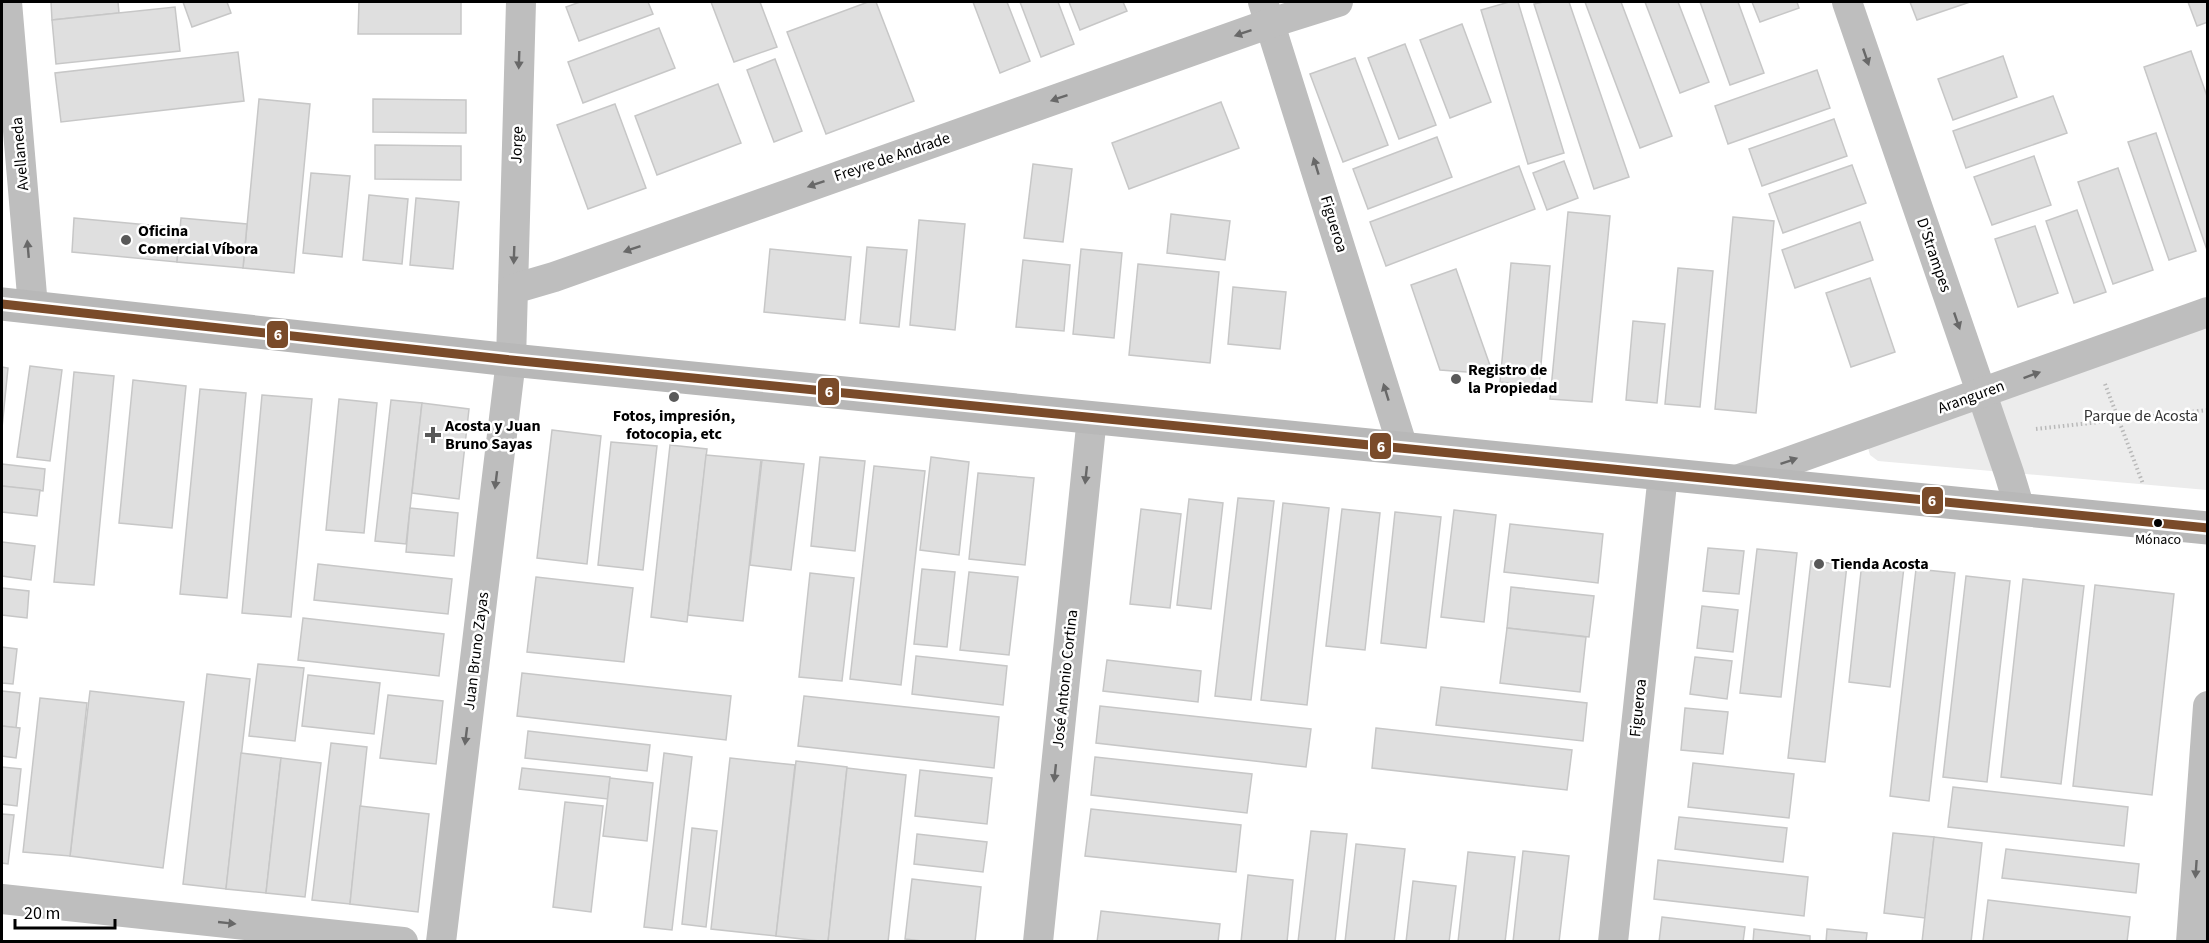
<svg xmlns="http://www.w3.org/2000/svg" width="2209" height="943" font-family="'Source Sans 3',sans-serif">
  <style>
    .green { fill: #ececec }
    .building { fill: #dfdfdf; stroke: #c7c7c7; stroke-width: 1.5 }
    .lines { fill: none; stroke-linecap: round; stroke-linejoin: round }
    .path { stroke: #b9b9b9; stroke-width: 4; stroke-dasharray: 1.5 3; stroke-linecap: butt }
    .street { stroke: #bebebe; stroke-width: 30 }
    .secondary { stroke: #b8b8b8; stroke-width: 33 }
    .bus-1-casing { stroke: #fff; stroke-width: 14 }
    .bus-1 { stroke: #7a4b2a; stroke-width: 9 }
    .oneway { fill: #686868 }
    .poi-dot { fill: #595959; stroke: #fff; stroke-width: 2 }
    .bus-dot { fill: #000; stroke: #fff; stroke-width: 2 }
    .labels { text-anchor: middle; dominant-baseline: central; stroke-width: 5; stroke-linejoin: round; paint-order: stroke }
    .bus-label { font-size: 14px; fill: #000; stroke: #fff }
    .street-label { font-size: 16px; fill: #000; stroke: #fff }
    .poi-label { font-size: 16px; font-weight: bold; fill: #000; stroke: #fff; text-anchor: start }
    .park-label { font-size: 16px; fill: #333; stroke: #fff }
    .line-badge { stroke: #fff; stroke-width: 2 }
    .badge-label { font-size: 16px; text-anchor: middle; font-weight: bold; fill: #fff }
  </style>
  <rect width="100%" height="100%" fill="#fff"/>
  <path class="green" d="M2207 323V490L1878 461 1870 455 1868 448Z"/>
  <g class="building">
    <path d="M51 2H118L119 13 52 20Z"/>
    <path d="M183 2H227L231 13 192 27Z"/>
    <path d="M359 2H461V34H358Z"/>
    <path d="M580 2H648L653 14 579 41 566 7Z"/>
    <path d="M711 2H760L777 47 734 62Z"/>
    <path d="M868 2H876L914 101 826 134 787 32Z"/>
    <path d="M973 2H1007L1030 61 1000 73Z"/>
    <path d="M1020 2H1058L1074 44 1041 57Z"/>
    <path d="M1069 2H1123L1127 11 1080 30Z"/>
    <path d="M1509 2H1518L1564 153 1528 164 1481 10Z"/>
    <path d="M1543 2H1569L1629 177 1594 189 1534 4Z"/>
    <path d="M1585 2H1621L1672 136 1640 148Z"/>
    <path d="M1645 2H1678L1709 82 1680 93Z"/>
    <path d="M1700 2H1738L1764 73 1730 85Z"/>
    <path d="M1752 2H1797L1799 8 1760 22Z"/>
    <path d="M1910 2H1970L1917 20Z"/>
    <path d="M2188 2H2208V22L2197 26Z"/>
    <path d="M175 7 180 51 56 64 52 20Z"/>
    <path d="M1462 24 1491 102 1450 118 1420 40Z"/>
    <path d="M659 28 675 68 583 103 568 62Z"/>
    <path d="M1405 44 1436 125 1399 139 1368 58Z"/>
    <path d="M2191 51 2208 99 2207 250 2144 67Z"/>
    <path d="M238 52 244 101 61 122 55 73Z"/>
    <path d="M2003 56 2017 97 1953 120 1938 79Z"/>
    <path d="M1355 58 1388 145 1343 162 1310 74Z"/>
    <path d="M775 59 802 131 774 142 747 70Z"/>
    <path d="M1817 70 1830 108 1728 144 1715 106Z"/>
    <path d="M718 84 741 143 657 175 635 116Z"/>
    <path d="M2053 96 2067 133 1966 168 1953 131Z"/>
    <path d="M259 99 310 104 294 273 243 268Z"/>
    <path d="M373 99 466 100V133L373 132Z"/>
    <path d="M1221 102 1239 148 1129 189 1112 143Z"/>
    <path d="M615 104 646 188 588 209 557 125Z"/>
    <path d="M1834 119 1847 156 1762 186 1749 149Z"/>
    <path d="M2156 133 2196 251 2169 260 2128 142Z"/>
    <path d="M1437 137 1452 177 1368 209 1353 169Z"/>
    <path d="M375 145 461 146V180L375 179Z"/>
    <path d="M2034 156 2051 205 1992 225 1974 177Z"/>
    <path d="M1564 161 1578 198 1547 210 1533 173Z"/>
    <path d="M1033 164 1072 169 1063 242 1024 238Z"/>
    <path d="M1852 165 1866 203 1783 233 1769 194Z"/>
    <path d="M1519 166 1535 209 1386 266 1370 222Z"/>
    <path d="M2118 168 2153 270 2113 284 2078 182Z"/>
    <path d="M311 173 350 176 342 257 303 253Z"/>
    <path d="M369 195 408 199 402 264 363 260Z"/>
    <path d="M416 198 459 202 453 269 410 265Z"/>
    <path d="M2077 210 2106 292 2074 303 2046 221Z"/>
    <path d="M1568 212 1610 216 1592 402 1550 399Z"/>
    <path d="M1171 214 1230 221 1225 260 1167 253Z"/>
    <path d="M1733 217 1774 221 1756 413 1715 409Z"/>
    <path d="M74 218 180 228 177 262 72 252Z"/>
    <path d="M181 218 247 224 243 268 177 262Z"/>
    <path d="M919 220 965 224 955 330 910 325Z"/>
    <path d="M1860 222 1873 260 1795 288 1782 250Z"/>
    <path d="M2035 226 2058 293 2018 307 1995 239Z"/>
    <path d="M867 247 907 250 899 327 860 323Z"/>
    <path d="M770 249 851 257 845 320 764 312Z"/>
    <path d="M1081 249 1122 253 1114 338 1073 334Z"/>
    <path d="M1023 260 1070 265 1064 331 1016 327Z"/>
    <path d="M1511 263 1550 266 1539 386 1500 382Z"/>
    <path d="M1138 264 1219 272 1210 363 1129 355Z"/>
    <path d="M1678 268 1713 271 1700 407 1665 404Z"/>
    <path d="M1456 269 1493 374 1440 370 1411 285Z"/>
    <path d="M1870 278 1895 352 1851 367 1826 293Z"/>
    <path d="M1233 287 1286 292 1280 349 1228 344Z"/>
    <path d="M1633 321 1665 324 1657 403 1626 400Z"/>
    <path d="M30 366 62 370 50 461 17 457Z"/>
    <path d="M2 367 8 368 2 428Z"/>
    <path d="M74 372 114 376 94 585 54 582Z"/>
    <path d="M133 380 186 386 172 528 119 523Z"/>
    <path d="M200 389 246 393 227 598 180 594Z"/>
    <path d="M262 395 312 399 291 617 242 613Z"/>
    <path d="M339 399 377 403 364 533 326 530Z"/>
    <path d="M391 400 422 403 406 544 375 541Z"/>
    <path d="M422 403 469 409 459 499 412 493Z"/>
    <path d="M552 430 601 436 587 564 537 558Z"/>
    <path d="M611 442 657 446 643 570 598 565Z"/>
    <path d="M670 445 707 449 687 622 651 617Z"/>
    <path d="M706 455 761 460 743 621 688 615Z"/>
    <path d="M820 457 865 461 855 551 811 546Z"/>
    <path d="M931 457 969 462 959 555 920 550Z"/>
    <path d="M762 460 804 464 791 570 750 565Z"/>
    <path d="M2 464 45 469 43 491 2 486Z"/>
    <path d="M874 466 925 471 901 685 850 679Z"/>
    <path d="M978 473 1034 478 1025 565 969 559Z"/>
    <path d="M2 486 40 490 37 516 2 512Z"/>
    <path d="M1238 498 1274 501 1251 700 1215 696Z"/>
    <path d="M1189 499 1223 503 1211 609 1177 605Z"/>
    <path d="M1283 503 1329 508 1307 705 1261 700Z"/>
    <path d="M410 508 458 513 454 556 406 552Z"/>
    <path d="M1141 509 1181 514 1170 608 1130 604Z"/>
    <path d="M1342 509 1380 513 1365 650 1326 646Z"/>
    <path d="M1454 510 1496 515 1484 622 1441 617Z"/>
    <path d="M1395 512 1441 517 1426 648 1381 643Z"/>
    <path d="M1510 524 1603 534 1598 583 1504 572Z"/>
    <path d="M2 542 35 546 31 580 2 576Z"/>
    <path d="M1708 548 1744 551 1739 594 1703 591Z"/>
    <path d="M1757 549 1797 553 1781 697 1740 693Z"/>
    <path d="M1811 561 1847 565 1825 762 1788 758Z"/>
    <path d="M1862 562 1904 567 1890 687 1849 682Z"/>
    <path d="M318 564 452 579 448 614 314 600Z"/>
    <path d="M922 569 955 572 947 647 914 644Z"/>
    <path d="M1916 569 1955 573 1929 801 1890 796Z"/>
    <path d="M969 572 1018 577 1009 655 960 650Z"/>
    <path d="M810 573 854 578 842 681 799 677Z"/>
    <path d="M1966 576 2010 581 1987 782 1943 777Z"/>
    <path d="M536 577 633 588 624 662 527 652Z"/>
    <path d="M2023 579 2084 586 2061 784 2001 777Z"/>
    <path d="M2095 585 2174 594 2152 795 2073 786Z"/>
    <path d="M1511 587 1594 596 1589 637 1507 628Z"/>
    <path d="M2 588 29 591 27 618 2 615Z"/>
    <path d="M1702 606 1738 610 1733 652 1697 648Z"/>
    <path d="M303 618 444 634 439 676 298 660Z"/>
    <path d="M1507 628 1586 637 1580 692 1500 683Z"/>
    <path d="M2 647 17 649 13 684 2 683Z"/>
    <path d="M916 656 1007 666 1003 705 912 694Z"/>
    <path d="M1695 657 1732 661 1727 699 1690 694Z"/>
    <path d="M1107 660 1201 671 1198 702 1103 691Z"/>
    <path d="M258 664 304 668 295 741 249 736Z"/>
    <path d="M522 673 731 696 726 740 517 716Z"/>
    <path d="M207 674 250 679 226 889 183 884Z"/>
    <path d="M308 675 380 683 374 734 302 726Z"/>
    <path d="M1441 687 1587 703 1583 741 1436 725Z"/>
    <path d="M2 691 20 693 16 728 2 726Z"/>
    <path d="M90 691 184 702 163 868 70 856Z"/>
    <path d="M388 695 443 701 436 764 380 758Z"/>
    <path d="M804 696 999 717 994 768 798 746Z"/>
    <path d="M40 698 87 703 70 856 23 852Z"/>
    <path d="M1100 706 1311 729 1306 767 1096 743Z"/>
    <path d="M1685 708 1728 712 1723 754 1681 750Z"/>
    <path d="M2 726 20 728 16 758 2 756Z"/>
    <path d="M1376 728 1572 750 1567 790 1372 768Z"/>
    <path d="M528 731 650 745 647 771 525 758Z"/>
    <path d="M331 743 367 747 350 904 312 900Z"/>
    <path d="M241 753 281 758 266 893 226 889Z"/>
    <path d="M664 753 692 757 672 930 644 927Z"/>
    <path d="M1095 757 1252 774 1247 813 1091 795Z"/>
    <path d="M281 758 321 763 305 897 266 893Z"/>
    <path d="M730 758 795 765 776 936 711 929Z"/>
    <path d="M796 761 847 767 828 942 776 936Z"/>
    <path d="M1693 763 1794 774 1789 818 1688 807Z"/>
    <path d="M2 767 21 769 17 806 2 804Z"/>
    <path d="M522 768 610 777 608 799 519 789Z"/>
    <path d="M847 768 906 775 888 942H828Z"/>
    <path d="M920 770 992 778 987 824 915 816Z"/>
    <path d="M610 778 653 783 647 841 603 836Z"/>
    <path d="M1953 787 2128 807 2124 846 1948 827Z"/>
    <path d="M565 802 603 806 591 912 553 907Z"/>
    <path d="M360 806 429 814 418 912 350 904Z"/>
    <path d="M1091 809 1241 825 1236 872 1085 856Z"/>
    <path d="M2 814 14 815 8 864 2 863Z"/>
    <path d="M1679 817 1787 828 1783 862 1675 849Z"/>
    <path d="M692 828 717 831 706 927 682 924Z"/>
    <path d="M1311 831 1347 834 1335 942H1298Z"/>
    <path d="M1893 833 1934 837 1925 918 1884 913Z"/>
    <path d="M917 834 987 842 983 872 914 864Z"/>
    <path d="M1934 837 1982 843 1971 942H1922Z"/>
    <path d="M1356 844 1405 849 1394 942H1345Z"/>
    <path d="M2006 849 2139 864 2136 893 2002 878Z"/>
    <path d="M1523 851 1569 856 1559 942H1513Z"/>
    <path d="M1468 852 1515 857 1505 942H1458Z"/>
    <path d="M1658 860 1808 877 1804 916 1654 899Z"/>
    <path d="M1248 875 1293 880 1287 942H1241Z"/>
    <path d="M912 879 981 887 975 942H931L905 939Z"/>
    <path d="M1413 881 1456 886 1449 942H1406Z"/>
    <path d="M1988 900 2130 917 2127 942 1983 941Z"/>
    <path d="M1101 911 1220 924 1218 942H1097Z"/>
    <path d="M1662 917 1745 927 1743 942H1659Z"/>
    <path d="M1754 929 1810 936V942H1753Z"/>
    <path d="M1827 929 1867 933 1866 942H1826Z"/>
  </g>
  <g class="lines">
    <g class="path">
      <path d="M2105 384 2143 484"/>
      <path d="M2036 429 2208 410"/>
    </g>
    <g class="street">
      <path d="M7 2 33 307"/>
      <path d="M1263 2 1403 448"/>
      <path d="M1847 2 2009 473 2020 509"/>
      <path d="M513 289 521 2"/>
      <path d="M1734 481 2208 312"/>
      <path d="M2 899 403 942"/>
      <path d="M441 942 511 360 513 289 554 277 1271 23 1338 2"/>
      <path d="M1038 942 1092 417"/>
      <path d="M1613 942 1663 474"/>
      <path d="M2191 942 2208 706"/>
    </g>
    <path class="secondary" d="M2 304 511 360 2208 528"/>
    <defs>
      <path id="bus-1" d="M2 304 511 360 2208 528"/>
    </defs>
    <use href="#bus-1" class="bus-1-casing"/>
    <use href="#bus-1" class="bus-1"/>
  </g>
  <defs><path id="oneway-solid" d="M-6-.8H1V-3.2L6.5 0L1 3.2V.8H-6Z" transform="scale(1.5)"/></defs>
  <g class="oneway">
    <use href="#oneway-solid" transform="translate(1243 33) rotate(161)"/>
    <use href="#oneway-solid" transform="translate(1866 57) rotate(71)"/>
    <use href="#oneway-solid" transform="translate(519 60) rotate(92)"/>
    <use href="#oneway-solid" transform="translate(1059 98) rotate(161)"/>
    <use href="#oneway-solid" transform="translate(1316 166) rotate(-107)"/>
    <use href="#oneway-solid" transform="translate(816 184) rotate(161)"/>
    <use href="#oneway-solid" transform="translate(28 249) rotate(-95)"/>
    <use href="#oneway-solid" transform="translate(632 249) rotate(161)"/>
    <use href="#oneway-solid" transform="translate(514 255) rotate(92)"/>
    <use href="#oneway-solid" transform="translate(1957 321) rotate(71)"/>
    <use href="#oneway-solid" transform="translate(2032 375) rotate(-20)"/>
    <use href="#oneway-solid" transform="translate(1386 392) rotate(-107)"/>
    <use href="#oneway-solid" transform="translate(1789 461) rotate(-19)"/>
    <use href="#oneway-solid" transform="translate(1086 475) rotate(96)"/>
    <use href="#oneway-solid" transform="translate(496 480) rotate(97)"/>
    <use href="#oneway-solid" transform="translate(466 736) rotate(97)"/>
    <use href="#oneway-solid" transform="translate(1055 773) rotate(96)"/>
    <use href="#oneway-solid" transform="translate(2196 869) rotate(94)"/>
    <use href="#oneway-solid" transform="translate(227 923) rotate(6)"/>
  </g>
  <g class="poi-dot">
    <circle cx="126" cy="240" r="6"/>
    <circle cx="1456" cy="379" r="6"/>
    <circle cx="674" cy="397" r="6"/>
    <path d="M430 426h6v6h6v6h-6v6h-6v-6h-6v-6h6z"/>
    <circle cx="1819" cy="564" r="6"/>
  </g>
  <circle class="bus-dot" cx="2158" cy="523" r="5"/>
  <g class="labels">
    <g class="bus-label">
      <text x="2158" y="540">Mónaco</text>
    </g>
    <g class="street-label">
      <text transform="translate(517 145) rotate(-88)">Jorge</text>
      <text transform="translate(20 154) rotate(-95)">Avellaneda</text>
      <text transform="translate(892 157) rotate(-19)">Freyre de Andrade</text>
      <text transform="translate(1334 224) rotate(73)">Figueroa</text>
      <text transform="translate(1934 255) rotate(71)">D'Strampes</text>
      <text transform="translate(1971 397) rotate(-20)">Aranguren</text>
      <text transform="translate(476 651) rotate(-83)">Juan Bruno Zayas</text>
      <text transform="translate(1065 679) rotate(-84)">José Antonio Cortina</text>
      <text transform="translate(1638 708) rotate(-84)">Figueroa</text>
    </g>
    <g class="poi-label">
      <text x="138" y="231">Oficina<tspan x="138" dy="18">Comercial Víbora</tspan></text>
      <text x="1468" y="370">Registro de<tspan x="1468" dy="18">la Propiedad</tspan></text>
      <text x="674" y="416" text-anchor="middle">Fotos, impresión,<tspan x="674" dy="18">fotocopia, etc</tspan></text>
      <text x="445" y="426">Acosta y Juan<tspan x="445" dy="18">Bruno Sayas</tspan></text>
      <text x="1831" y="564">Tienda Acosta</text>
    </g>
    <g class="park-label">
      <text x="2141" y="416">Parque de Acosta</text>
    </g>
  </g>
  <g class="line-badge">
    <rect x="266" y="320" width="23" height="29" rx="6" fill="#7a4b2a"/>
    <rect x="817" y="377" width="23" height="29" rx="6" fill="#7a4b2a"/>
    <rect x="1369" y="432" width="23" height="28" rx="6" fill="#7a4b2a"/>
    <rect x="1921" y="486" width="23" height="29" rx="6" fill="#7a4b2a"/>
  </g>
  <g class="badge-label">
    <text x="278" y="340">6</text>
    <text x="829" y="397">6</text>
    <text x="1381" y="452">6</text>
    <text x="1932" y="506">6</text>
  </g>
  <rect width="2209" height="943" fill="none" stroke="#000000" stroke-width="6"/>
  <path d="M15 919v9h100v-9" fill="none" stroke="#000000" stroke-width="3"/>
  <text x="24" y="919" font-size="18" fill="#000000" stroke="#ffffff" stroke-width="4.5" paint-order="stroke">20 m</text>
</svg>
